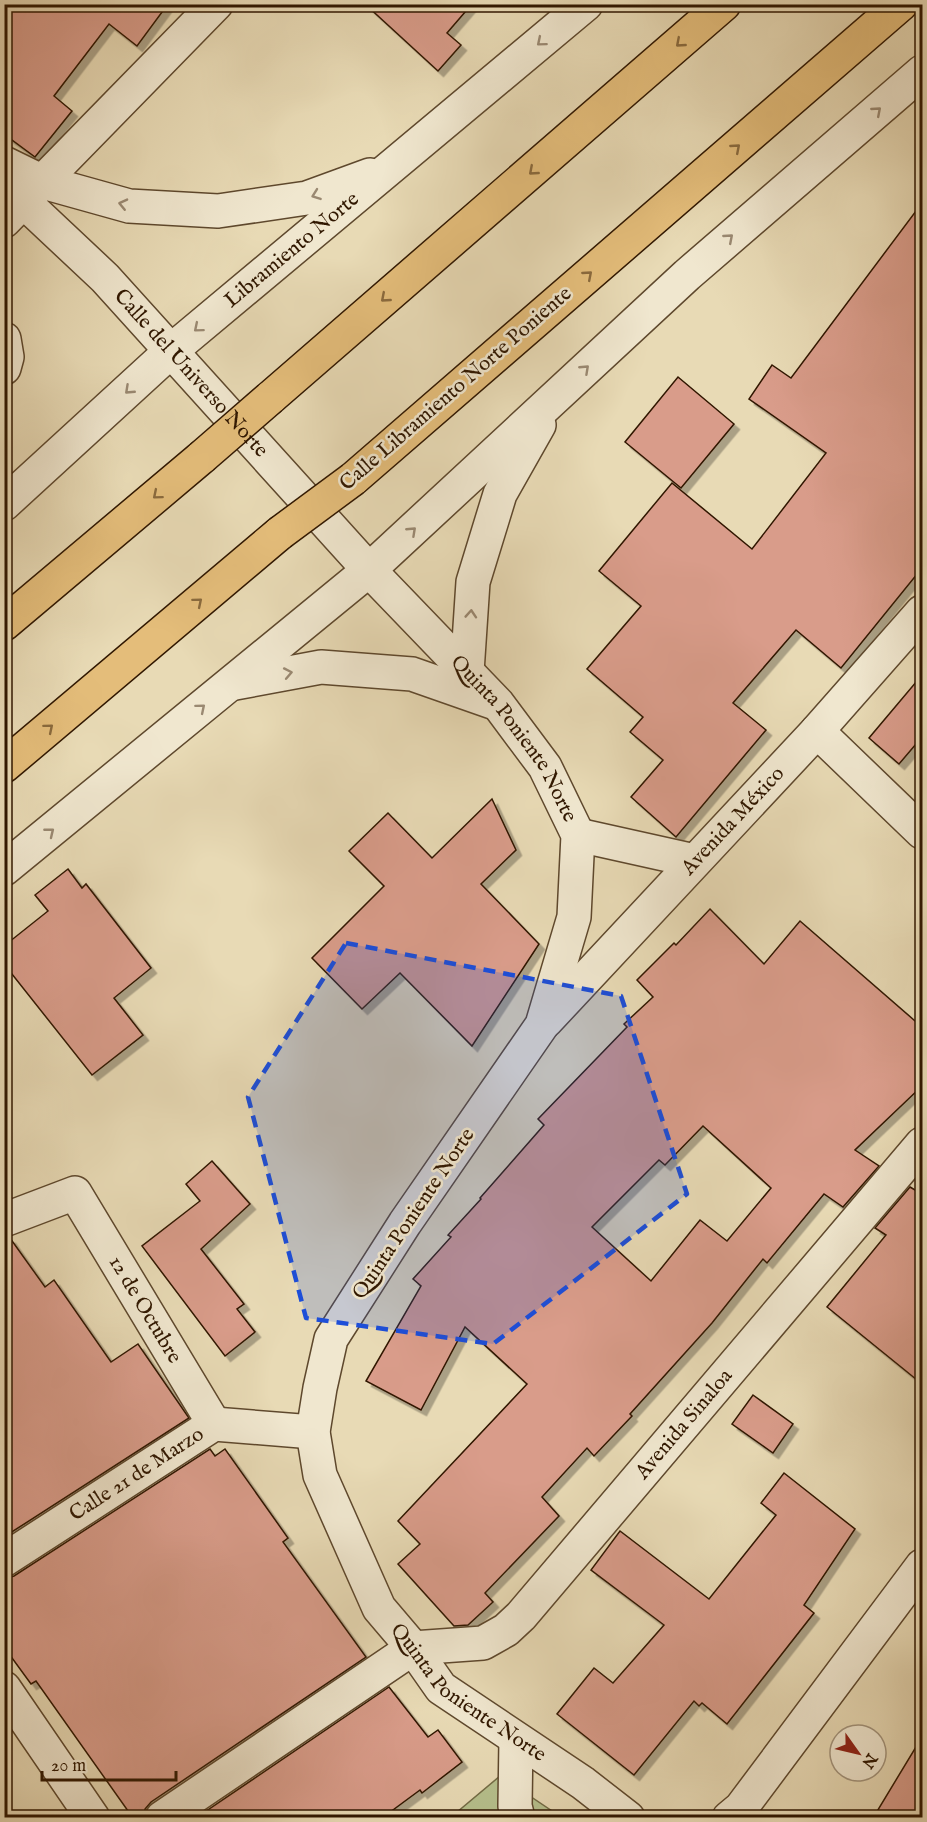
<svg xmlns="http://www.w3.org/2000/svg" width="927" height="1822" font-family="'IM FELL English',serif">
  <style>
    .green { fill: #b6c08d; stroke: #736c46; stroke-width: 1.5 }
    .building { fill: #d99c8a; stroke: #301700; stroke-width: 1.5; fill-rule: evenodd; filter: url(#shadow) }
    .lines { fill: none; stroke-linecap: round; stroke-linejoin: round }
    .minor-casing { stroke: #5e482d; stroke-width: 36 }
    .highway-casing { stroke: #301700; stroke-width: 36 }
    .minor { stroke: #f0e7cf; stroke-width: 33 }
    .highway { stroke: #e4bd7a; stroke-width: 33 }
    .highway-bridge-casing { stroke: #301700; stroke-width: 36; stroke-linecap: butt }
    .highway-bridge { stroke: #e4bd7a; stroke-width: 33 }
    .oneway { stroke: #9a8972 }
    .oneway2 { stroke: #8a6a3d }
    .marked { fill: #1d4ed8; fill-opacity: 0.2; stroke: #1d4ed8; stroke-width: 4.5; stroke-dasharray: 12 8; stroke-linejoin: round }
    .labels { text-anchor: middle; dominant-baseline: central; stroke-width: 5; stroke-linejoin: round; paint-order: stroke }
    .street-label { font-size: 21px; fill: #301700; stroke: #f0e7cf }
  </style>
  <defs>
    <filter id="shadow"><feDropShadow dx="5.5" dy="5.5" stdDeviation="0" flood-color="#0004"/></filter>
  </defs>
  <rect width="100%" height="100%" fill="#e8dab5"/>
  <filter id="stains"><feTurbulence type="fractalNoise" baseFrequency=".00333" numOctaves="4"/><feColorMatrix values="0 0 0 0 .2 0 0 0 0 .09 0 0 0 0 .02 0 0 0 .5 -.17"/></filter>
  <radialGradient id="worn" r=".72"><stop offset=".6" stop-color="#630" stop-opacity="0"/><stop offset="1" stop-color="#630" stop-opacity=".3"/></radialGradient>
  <path class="green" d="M500 1776 561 1817 450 1818Z"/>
  <g class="building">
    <path d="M4 4H168L137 46 109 24 54 96 72 111 35 157 4 134Z"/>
    <path d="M365 4H472L447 33 461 45 438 71Z"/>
    <path d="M922 203V568L841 668 796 630 733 703 766 730 676 837 631 797 663 760 630 732 643 717 587 669 641 606 599 571 672 483 752 549 826 453 749 399 772 365 791 378Z"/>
    <path d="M678 377 734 424 681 488 625 442Z"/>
    <path d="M922 675V737L899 764 869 738Z"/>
    <path d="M492 799 516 850 481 884 539 944 472 1046 400 973 362 1009 312 958 384 886 349 851 388 813 432 858Z"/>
    <path d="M68 869 82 888 86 884 151 968 114 998 143 1035 92 1075 4 964V946L48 911 35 895Z"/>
    <path d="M710 909 764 964 800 921 922 1027V1086L855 1150 879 1166 843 1207 824 1194 767 1263 763 1259 712 1323 630 1414 632 1416 594 1456 587 1448 542 1497 559 1516 485 1593 493 1602 468 1625 454 1626 398 1564 420 1544 398 1521 527 1384 465 1327 421 1410 366 1381 421 1286 413 1279 451 1237 448 1235 481 1199 480 1198 544 1125 538 1119 627 1027 624 1024 653 997 637 980 674 943 676 945ZM703 1126 771 1188 727 1241 700 1220 651 1281 592 1227 659 1160 665 1165Z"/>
    <path d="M212 1161 250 1204 201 1249 244 1304 237 1309 255 1332 225 1356 142 1246 200 1201 186 1184Z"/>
    <path d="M910 1187 920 1193 922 1190V1384L827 1307 886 1235 875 1228Z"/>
    <path d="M4 1238H10L45 1287 54 1280 111 1362 138 1344 189 1418 4 1537Z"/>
    <path d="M753 1395 793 1424 773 1453 732 1424Z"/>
    <path d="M210 1449 215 1456 225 1449 288 1538 283 1542 366 1657 151 1802 145 1809 144 1818H133L36 1681 31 1684 4 1647V1579L14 1576Z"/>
    <path d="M784 1473 855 1529 804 1605 814 1613 727 1724 702 1703 699 1706 694 1701 634 1775 557 1714 594 1668 613 1683 664 1625 591 1570 620 1531 709 1599 776 1515 761 1503Z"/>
    <path d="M389 1687 428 1737 438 1730 462 1762 422 1793 420 1790 382 1818H196Z"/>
    <path d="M922 1737V1818H873Z"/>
  </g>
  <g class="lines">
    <defs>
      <g id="minor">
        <path d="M4 163 43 182 129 206 218 211 307 198 370 175"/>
        <path id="s1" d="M4 183 105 278 369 570 498 704 545 767 578 835 574 917 542 1025 405 1223 331 1339 320 1388 313 1432 320 1475 379 1608 413 1648 441 1688 583 1783 628 1818"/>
        <path d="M4 221 216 4"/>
        <path d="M4 339 7 357 4 368"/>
        <path id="s2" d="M4 504 172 350 586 4"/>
        <path d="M467 672 473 582 500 494 539 425"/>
        <path d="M235 683 321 667 412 674 492 702"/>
        <path d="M817 731 922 832"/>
        <path d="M578 835 695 861"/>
        <path d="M4 869 369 570 687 275 922 72"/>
        <path id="s3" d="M546 1021 817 731 922 612"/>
        <path id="s4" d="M4 1220 75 1193 214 1424"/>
        <path id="s5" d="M4 1560 214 1424 313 1432"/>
        <path d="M4 1688 93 1818"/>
        <path d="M516 1739 515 1806 518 1818"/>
        <path id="s6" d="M162 1818 413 1648 483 1643 506 1630 521 1616 922 1144"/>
        <path d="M729 1818 741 1808 922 1566"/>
      </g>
      <g id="highway">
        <path d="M270 398 724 4"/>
        <path d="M353 479 901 4"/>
        <path d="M4 624 202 457"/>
        <path d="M4 766 280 533"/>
      </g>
    </defs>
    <use href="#minor" class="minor-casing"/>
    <use href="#highway" class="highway-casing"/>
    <use href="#minor" class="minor"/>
    <use href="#highway" class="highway"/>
    <defs>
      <g id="highway-bridge">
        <path d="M202 457 270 398"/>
        <path d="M280 533 353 479"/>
      </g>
    </defs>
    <use href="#highway-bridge" class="highway-bridge-casing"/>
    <use href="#highway-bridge" class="highway-bridge"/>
  </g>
  <defs><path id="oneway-chevron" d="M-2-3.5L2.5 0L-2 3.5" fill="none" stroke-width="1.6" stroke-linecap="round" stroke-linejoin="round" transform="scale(1.5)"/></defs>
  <g class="oneway">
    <use href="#oneway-chevron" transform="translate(541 42) rotate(140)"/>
    <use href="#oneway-chevron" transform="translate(877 111) rotate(-41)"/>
    <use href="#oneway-chevron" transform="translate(316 195) rotate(160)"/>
    <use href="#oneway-chevron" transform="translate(123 204) rotate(-167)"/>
    <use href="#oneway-chevron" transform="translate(729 238) rotate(-41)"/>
    <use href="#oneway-chevron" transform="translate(198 328) rotate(140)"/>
    <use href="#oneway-chevron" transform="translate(585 369) rotate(-43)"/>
    <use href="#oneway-chevron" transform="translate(129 390) rotate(137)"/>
    <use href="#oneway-chevron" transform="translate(412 531) rotate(-43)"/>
    <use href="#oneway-chevron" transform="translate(471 614) rotate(-86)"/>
    <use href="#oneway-chevron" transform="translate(288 673) rotate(-11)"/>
    <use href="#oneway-chevron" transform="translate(201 708) rotate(-40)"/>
    <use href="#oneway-chevron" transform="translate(50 832) rotate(-39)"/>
  </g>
  <g class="oneway2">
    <use href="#oneway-chevron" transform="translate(680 43) rotate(139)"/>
    <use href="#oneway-chevron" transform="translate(736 148) rotate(-41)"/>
    <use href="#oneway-chevron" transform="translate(533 171) rotate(139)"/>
    <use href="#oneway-chevron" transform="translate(588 275) rotate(-41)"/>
    <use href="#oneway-chevron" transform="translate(385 298) rotate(139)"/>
    <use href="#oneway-chevron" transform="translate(157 495) rotate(140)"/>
    <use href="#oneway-chevron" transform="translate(198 602) rotate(-40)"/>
    <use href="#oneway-chevron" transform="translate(49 728) rotate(-40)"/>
  </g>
  <path class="marked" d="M346 943 621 996 687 1194 493 1344 306 1318 248 1097Z"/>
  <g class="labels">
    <g class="street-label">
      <text stroke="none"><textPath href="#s2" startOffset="384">Libramiento Norte</textPath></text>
      <text stroke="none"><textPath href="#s1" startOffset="267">Calle del Universo Norte</textPath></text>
      <text transform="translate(456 389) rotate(-41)">Calle Libramiento Norte Poniente</text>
      <text stroke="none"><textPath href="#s1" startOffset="756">Quinta Poniente Norte</textPath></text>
      <text stroke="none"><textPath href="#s3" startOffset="274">Avenida México</textPath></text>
      <text transform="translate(414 1214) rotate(-56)">Quinta Poniente Norte</text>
      <text stroke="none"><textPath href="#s4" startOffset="212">12 de Octubre</textPath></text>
      <text stroke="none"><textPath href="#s6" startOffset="672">Avenida Sinaloa</textPath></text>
      <text stroke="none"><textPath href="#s5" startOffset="158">Calle 21 de Marzo</textPath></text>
      <text stroke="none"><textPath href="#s1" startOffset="1854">Quinta Poniente Norte</textPath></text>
    </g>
  </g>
  <rect width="927" height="1822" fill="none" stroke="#e8dab5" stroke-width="24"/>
  <rect x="6" y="6" width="915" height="1810" fill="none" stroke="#301700" stroke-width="3"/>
  <rect x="12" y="12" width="903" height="1798" fill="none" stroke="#301700" stroke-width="1.5"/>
  <g transform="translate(858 1753) rotate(124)"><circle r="28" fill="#f0e7cf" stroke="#a3947c" stroke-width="1.5"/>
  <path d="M0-4.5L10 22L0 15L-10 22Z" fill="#8f2418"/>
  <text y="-9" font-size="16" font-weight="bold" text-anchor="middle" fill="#301700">N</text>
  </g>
  <path d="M42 1771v9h134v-9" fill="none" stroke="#301700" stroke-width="3"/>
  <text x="51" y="1771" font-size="18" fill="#301700" stroke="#f0e7cf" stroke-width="4.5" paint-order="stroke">20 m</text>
  <rect width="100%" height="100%" filter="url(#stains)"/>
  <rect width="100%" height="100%" fill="url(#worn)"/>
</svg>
